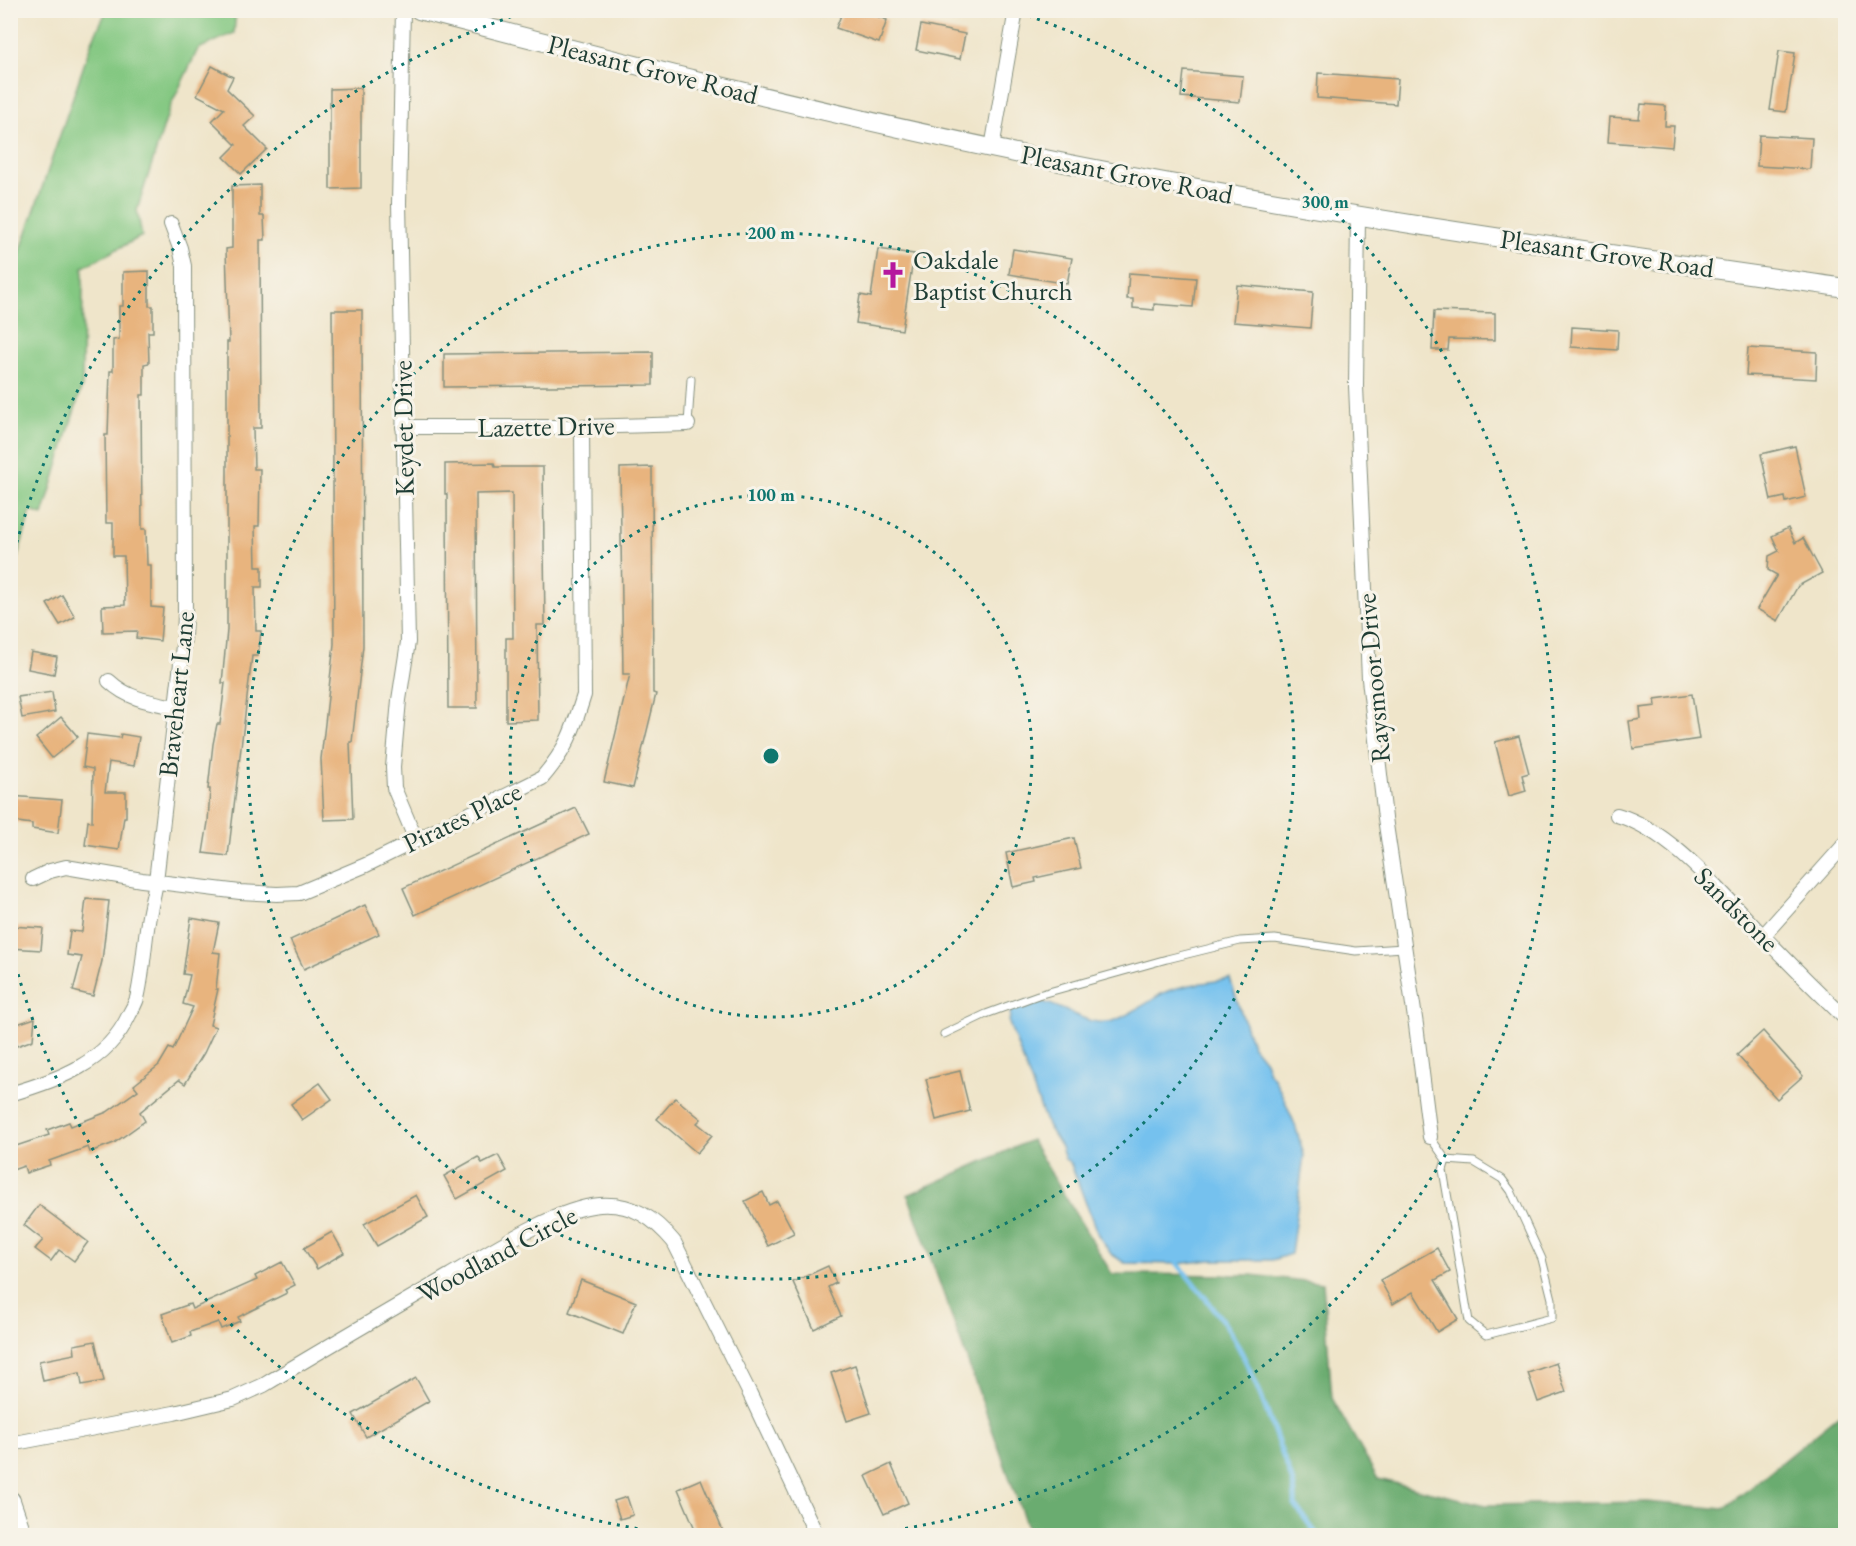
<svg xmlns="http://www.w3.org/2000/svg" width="1856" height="1546" font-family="'EB Garamond',serif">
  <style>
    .green { fill: #84c882; stroke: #52825b; stroke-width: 1.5 }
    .forest { fill: #6bac70; stroke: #457452; stroke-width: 1.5 }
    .water { fill: #74c1ee; stroke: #4a7f91; stroke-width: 1.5 }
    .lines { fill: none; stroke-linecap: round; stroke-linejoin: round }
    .stream { stroke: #74c1ee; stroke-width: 5 }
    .building { fill: #e8b47e }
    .service-casing { stroke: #87917f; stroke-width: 9 }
    .minor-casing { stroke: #87917f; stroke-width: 16 }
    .tertiary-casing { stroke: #87917f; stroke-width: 20 }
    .secondary-casing { stroke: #87917f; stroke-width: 22 }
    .service { stroke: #fff; stroke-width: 7 }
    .minor { stroke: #fff; stroke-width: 14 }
    .tertiary { stroke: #fff; stroke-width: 18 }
    .secondary { stroke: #fff; stroke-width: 20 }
    .ring { fill: none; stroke: #0f766e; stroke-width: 3; stroke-dasharray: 3 6 }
    .labels { text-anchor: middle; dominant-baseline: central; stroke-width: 6; stroke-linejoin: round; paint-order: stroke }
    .street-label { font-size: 27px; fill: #1f3d34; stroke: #f7f3e8 }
    .poi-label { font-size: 27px; fill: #1f3d34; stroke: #f7f3e8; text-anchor: start }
    .centre { fill: #0f766e; stroke: #f7f3e8; stroke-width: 3 }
    .ring-label { font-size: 18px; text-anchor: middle; font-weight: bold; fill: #0f766e; stroke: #f7f3e8; stroke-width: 6; stroke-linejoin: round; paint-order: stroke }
  </style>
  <rect width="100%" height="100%" fill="#f7f3e8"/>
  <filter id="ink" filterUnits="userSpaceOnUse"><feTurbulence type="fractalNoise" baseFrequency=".0167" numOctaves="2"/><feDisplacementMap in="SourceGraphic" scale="12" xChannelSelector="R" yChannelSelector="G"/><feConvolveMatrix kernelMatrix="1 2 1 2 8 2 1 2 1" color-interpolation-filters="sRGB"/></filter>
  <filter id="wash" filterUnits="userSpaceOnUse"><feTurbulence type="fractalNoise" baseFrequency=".008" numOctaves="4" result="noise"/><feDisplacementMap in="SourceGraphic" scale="24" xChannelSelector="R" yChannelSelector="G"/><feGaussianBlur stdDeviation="1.35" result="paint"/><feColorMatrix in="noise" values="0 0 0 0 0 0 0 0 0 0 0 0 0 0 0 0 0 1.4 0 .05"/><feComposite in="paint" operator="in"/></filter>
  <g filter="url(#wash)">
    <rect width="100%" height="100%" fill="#efe5ca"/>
    <path class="green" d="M107 10 236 11 234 33 198 49 170 107 137 210 142 236 83 267 82 386 43 515 31 511 11 579V279L92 41Z"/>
    <path class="forest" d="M1031 1140 1112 1274 1251 1275 1323 1283 1332 1398 1378 1479 1486 1505 1647 1502 1724 1509 1845 1410V1535H1030L908 1195Z"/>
    <path class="water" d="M1230 979 1252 1045 1265 1061 1269 1073 1274 1078 1285 1101 1295 1125 1304 1155 1291 1254 1272 1260H1211L1178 1264 1125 1263 1111 1254 1098 1235 1071 1164 1065 1159 1061 1147 1047 1125 1009 1023 1011 1009C1018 1006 1025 1001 1033 1001 1060 1001 1086 1029 1113 1021 1121 1019 1151 1001 1158 996 1174 985 1211 982 1230 979Z"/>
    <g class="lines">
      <path class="stream" d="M1177 1258 1178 1264C1198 1289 1220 1314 1236 1342 1254 1375 1267 1411 1280 1448 1286 1465 1297 1486 1295 1505L1318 1536"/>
    </g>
    <g id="blocks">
      <g class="building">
        <path d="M843 10H860L887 20 879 43 836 28Z"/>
        <path d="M921 25 965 34 960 59 916 50Z"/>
        <path d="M1779 51 1795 53 1786 112 1770 110Z"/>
        <path d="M212 66 233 77 227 89 255 116 244 126 267 149 241 174 224 157 236 145 212 121 224 109 197 95Z"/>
        <path d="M1184 71 1243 76 1240 102 1181 97Z"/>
        <path d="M1318 73 1398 79 1396 104 1317 98Z"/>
        <path d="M361 88V188L330 189V89Z"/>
        <path d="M1641 104 1666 106 1665 126H1674L1672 147 1608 142 1610 117 1639 119Z"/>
        <path d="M1759 135 1812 138 1810 169 1757 166Z"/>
        <path d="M260 185V216H264L265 240H260L261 428H253L254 469H260L259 526H255L256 567H262V587H255L256 631H261L258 656H252L228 856 203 853 208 822 210 789H208L213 744 217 724H220L225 683H222L227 630V342H229L226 249 232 248V186Z"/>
        <path d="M878 249 914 254 902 330 856 323 860 295 871 297Z"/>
        <path d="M1013 249 1072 258 1067 284 1009 274Z"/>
        <path d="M149 271V306H153V332H148L149 363 144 364V395H141L142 529H146L147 565H151V607L163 608 160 641 136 638 137 631 103 632 102 606 125 605 124 556H113V523H106L105 435H108L110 371H113V340L119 339V306H123V272Z"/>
        <path d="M1129 273 1196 278 1193 307 1154 304V310L1133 308V299H1127Z"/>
        <path d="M1237 285 1313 292 1310 328 1233 322Z"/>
        <path d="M332 310H362L363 646 352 742H350L353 819 324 820 321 759 334 644Z"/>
        <path d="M1434 311 1495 313V340L1449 339 1448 350H1432Z"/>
        <path d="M1572 327 1618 330 1617 350 1571 347Z"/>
        <path d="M1748 348 1817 352 1816 379 1746 375Z"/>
        <path d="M653 352V385L444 387V354Z"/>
        <path d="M1795 446 1806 497 1786 502 1785 497 1771 500 1761 454Z"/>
        <path d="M494 463 495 467H543L545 625H537L538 720 506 721V638H513L512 493 476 494 477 708H448L447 494H445V464Z"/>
        <path d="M652 467 653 693 656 694 633 788 604 782 630 674H623L620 468Z"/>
        <path d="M1788 528 1795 543 1803 538 1822 573 1798 586 1778 621 1757 609 1777 575 1768 570 1769 556 1779 551 1772 536Z"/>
        <path d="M62 595 75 617 60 625 47 604Z"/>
        <path d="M31 652 57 657 54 674 28 669Z"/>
        <path d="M52 692 55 712 22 718 18 697Z"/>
        <path d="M1692 694 1699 739 1633 749 1629 721 1641 719 1640 708 1656 706 1655 699Z"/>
        <path d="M61 717 78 737 52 758 36 738Z"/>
        <path d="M87 734 120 738 121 734 139 737 134 766 109 762 105 792H126V817H124L119 850 85 845 88 821 92 822 93 769 83 767Z"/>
        <path d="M1519 736 1529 773 1522 775 1526 791 1509 796 1495 742Z"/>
        <path d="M10 796 62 800 58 833 32 829V824L10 821Z"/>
        <path d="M576 808 589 834 415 915 403 888Z"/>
        <path d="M1074 838 1081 868 1035 878 1036 882 1013 887 1006 853Z"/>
        <path d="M86 899 109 901 102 961 93 996 73 991 82 957 67 955 70 931 82 932Z"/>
        <path d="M365 905 379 934 304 969 290 940Z"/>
        <path d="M191 918 219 923 213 952 220 953 216 989H218L210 1025 216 1027 204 1053 185 1084 179 1080 140 1112 145 1121 114 1143 90 1152 88 1147 49 1161 50 1165 26 1173 24 1166 10 1171V1148L49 1135 47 1130 69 1122 71 1126 107 1112 138 1090 134 1085 159 1065 169 1048 173 1050 193 1007 183 1004 190 975 183 974Z"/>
        <path d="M10 926 43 928 41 950 10 948Z"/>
        <path d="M35 1018 33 1040 17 1046 11 1026Z"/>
        <path d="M1763 1031 1803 1076 1777 1099 1737 1055Z"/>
        <path d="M960 1071 970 1111 936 1120 926 1079Z"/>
        <path d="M320 1083 332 1099 302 1120 291 1104Z"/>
        <path d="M675 1098 701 1119 697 1123 712 1135 697 1153 657 1119Z"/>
        <path d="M498 1155 507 1171 457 1199 444 1176 478 1157 482 1163Z"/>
        <path d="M763 1192 769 1205 777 1201 794 1233 768 1246 745 1201Z"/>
        <path d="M416 1195 428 1217 377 1246 364 1224Z"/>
        <path d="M39 1205 88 1242 74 1261 59 1250 51 1261 35 1249 43 1240 24 1225Z"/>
        <path d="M332 1232 344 1253 317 1269 304 1248Z"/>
        <path d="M1437 1248 1450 1272 1435 1280 1458 1319 1437 1332 1413 1292 1393 1304 1380 1280Z"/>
        <path d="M282 1262 295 1285 285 1290 287 1293 238 1317 240 1321 221 1329 218 1322 190 1332 191 1336 172 1343 162 1314 190 1304 192 1309 257 1280 255 1276Z"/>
        <path d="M828 1266 836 1283 828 1287 841 1316 814 1329 793 1282Z"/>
        <path d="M581 1280 636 1302 623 1334 569 1312Z"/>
        <path d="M95 1341 104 1381 82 1385 80 1373 43 1381 39 1361 75 1354 74 1345Z"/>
        <path d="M1556 1363 1566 1392 1538 1402 1528 1373Z"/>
        <path d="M855 1365 871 1413 847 1421 831 1373Z"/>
        <path d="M416 1378 429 1401 366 1437 353 1414Z"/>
        <path d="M891 1464 908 1503 884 1514 866 1476Z"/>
        <path d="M701 1479 725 1536H698L678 1489Z"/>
        <path d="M627 1497 633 1515 620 1519 614 1501Z"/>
      </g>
    </g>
  </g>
  <g filter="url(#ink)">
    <use href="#blocks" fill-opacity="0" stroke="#87917f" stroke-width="1.5"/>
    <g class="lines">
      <defs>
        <g id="service">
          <path d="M688 424 691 379"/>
          <path d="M944 1034 986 1014 1038 995 1167 959 1240 941 1275 939 1356 951 1404 948"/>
          <path d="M1430 1137 1446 1160 1443 1170 1469 1321 1486 1335 1552 1318V1299L1542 1259 1511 1191 1502 1179 1474 1162 1446 1160"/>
        </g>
        <g id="minor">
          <path d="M403 10 399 203 408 642 399 700 393 767 394 788 416 840"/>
          <path d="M992 148 1016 10"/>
          <path d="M1358 216 1356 386 1369 679 1385 818 1416 1025 1430 1137"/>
          <path d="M403 427H582L688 424"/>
          <path d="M109 681C128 699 150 702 175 707"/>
          <path d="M1617 815C1671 830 1722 894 1761 934 1789 963 1817 991 1846 1019"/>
          <path d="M33 879 50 871 66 867 142 880 240 892 277 894 299 893 366 865 542 778C567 749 573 730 584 695L582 427"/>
          <path d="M1763 936 1846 843"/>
          <path d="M10 1094C58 1080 107 1063 129 1015 132 1009 137 1002 138 994 143 971 144 946 148 922 150 908 154 895 156 881L184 637 185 614 184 266 180 248 171 224"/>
          <path d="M10 1444 174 1413 233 1399 264 1385C325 1348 387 1312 449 1276 488 1253 556 1208 600 1205 633 1203 654 1218 674 1242L750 1394 817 1536"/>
        </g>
        <path id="tertiary" d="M419 10C621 62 825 114 1030 156 1300 211 1573 249 1846 288"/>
        <path id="secondary" d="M10 1501 22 1536"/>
      </defs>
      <use href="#service" class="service-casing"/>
      <use href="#minor" class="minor-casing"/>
      <use href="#tertiary" class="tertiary-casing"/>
      <use href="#secondary" class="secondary-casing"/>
      <use href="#service" class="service"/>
      <use href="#minor" class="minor"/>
      <use href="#tertiary" class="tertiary"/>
      <use href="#secondary" class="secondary"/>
    </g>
  </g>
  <g class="ring">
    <circle cx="771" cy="756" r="261"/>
    <circle cx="771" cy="756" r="523"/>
    <path d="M682 1535A784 784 0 0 1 12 952M12 560A784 784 0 0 1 522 13M1020 13A784 784 0 0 1 860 1535"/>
  </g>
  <defs>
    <symbol id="church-bare" viewBox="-9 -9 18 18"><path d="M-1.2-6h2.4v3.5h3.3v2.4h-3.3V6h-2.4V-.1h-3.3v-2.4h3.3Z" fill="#b5179e" stroke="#f7f3e8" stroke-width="2.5" paint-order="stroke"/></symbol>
  </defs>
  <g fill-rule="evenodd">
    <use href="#church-bare" x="874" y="256" width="38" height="38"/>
  </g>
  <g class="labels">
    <g class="street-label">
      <text transform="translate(653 69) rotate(14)">Pleasant Grove Road</text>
      <text transform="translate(1127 174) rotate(11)">Pleasant Grove Road</text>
      <text transform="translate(1607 253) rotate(8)">Pleasant Grove Road</text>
      <text transform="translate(546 426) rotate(-1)">Lazette Drive</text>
      <text transform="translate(403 428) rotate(-91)">Keydet Drive</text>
      <text transform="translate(1373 678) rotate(-95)">Raysmoor Drive</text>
      <text transform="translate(176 694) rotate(-84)">Braveheart Lane</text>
      <text transform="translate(462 817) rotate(-26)">Pirates Place</text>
      <text transform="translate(1737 909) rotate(45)">Sandstone</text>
      <text transform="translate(497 1254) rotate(-28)">Woodland Circle</text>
    </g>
    <g class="poi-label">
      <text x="913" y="259">Oakdale<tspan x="913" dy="31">Baptist Church</tspan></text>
    </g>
  </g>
  <circle cx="771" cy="756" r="9" class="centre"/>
  <g class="ring-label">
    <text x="1325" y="208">300 m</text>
    <text x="771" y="239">200 m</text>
    <text x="771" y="501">100 m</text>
  </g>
  <rect width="1856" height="1546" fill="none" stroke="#f7f3e8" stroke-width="36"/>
</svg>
